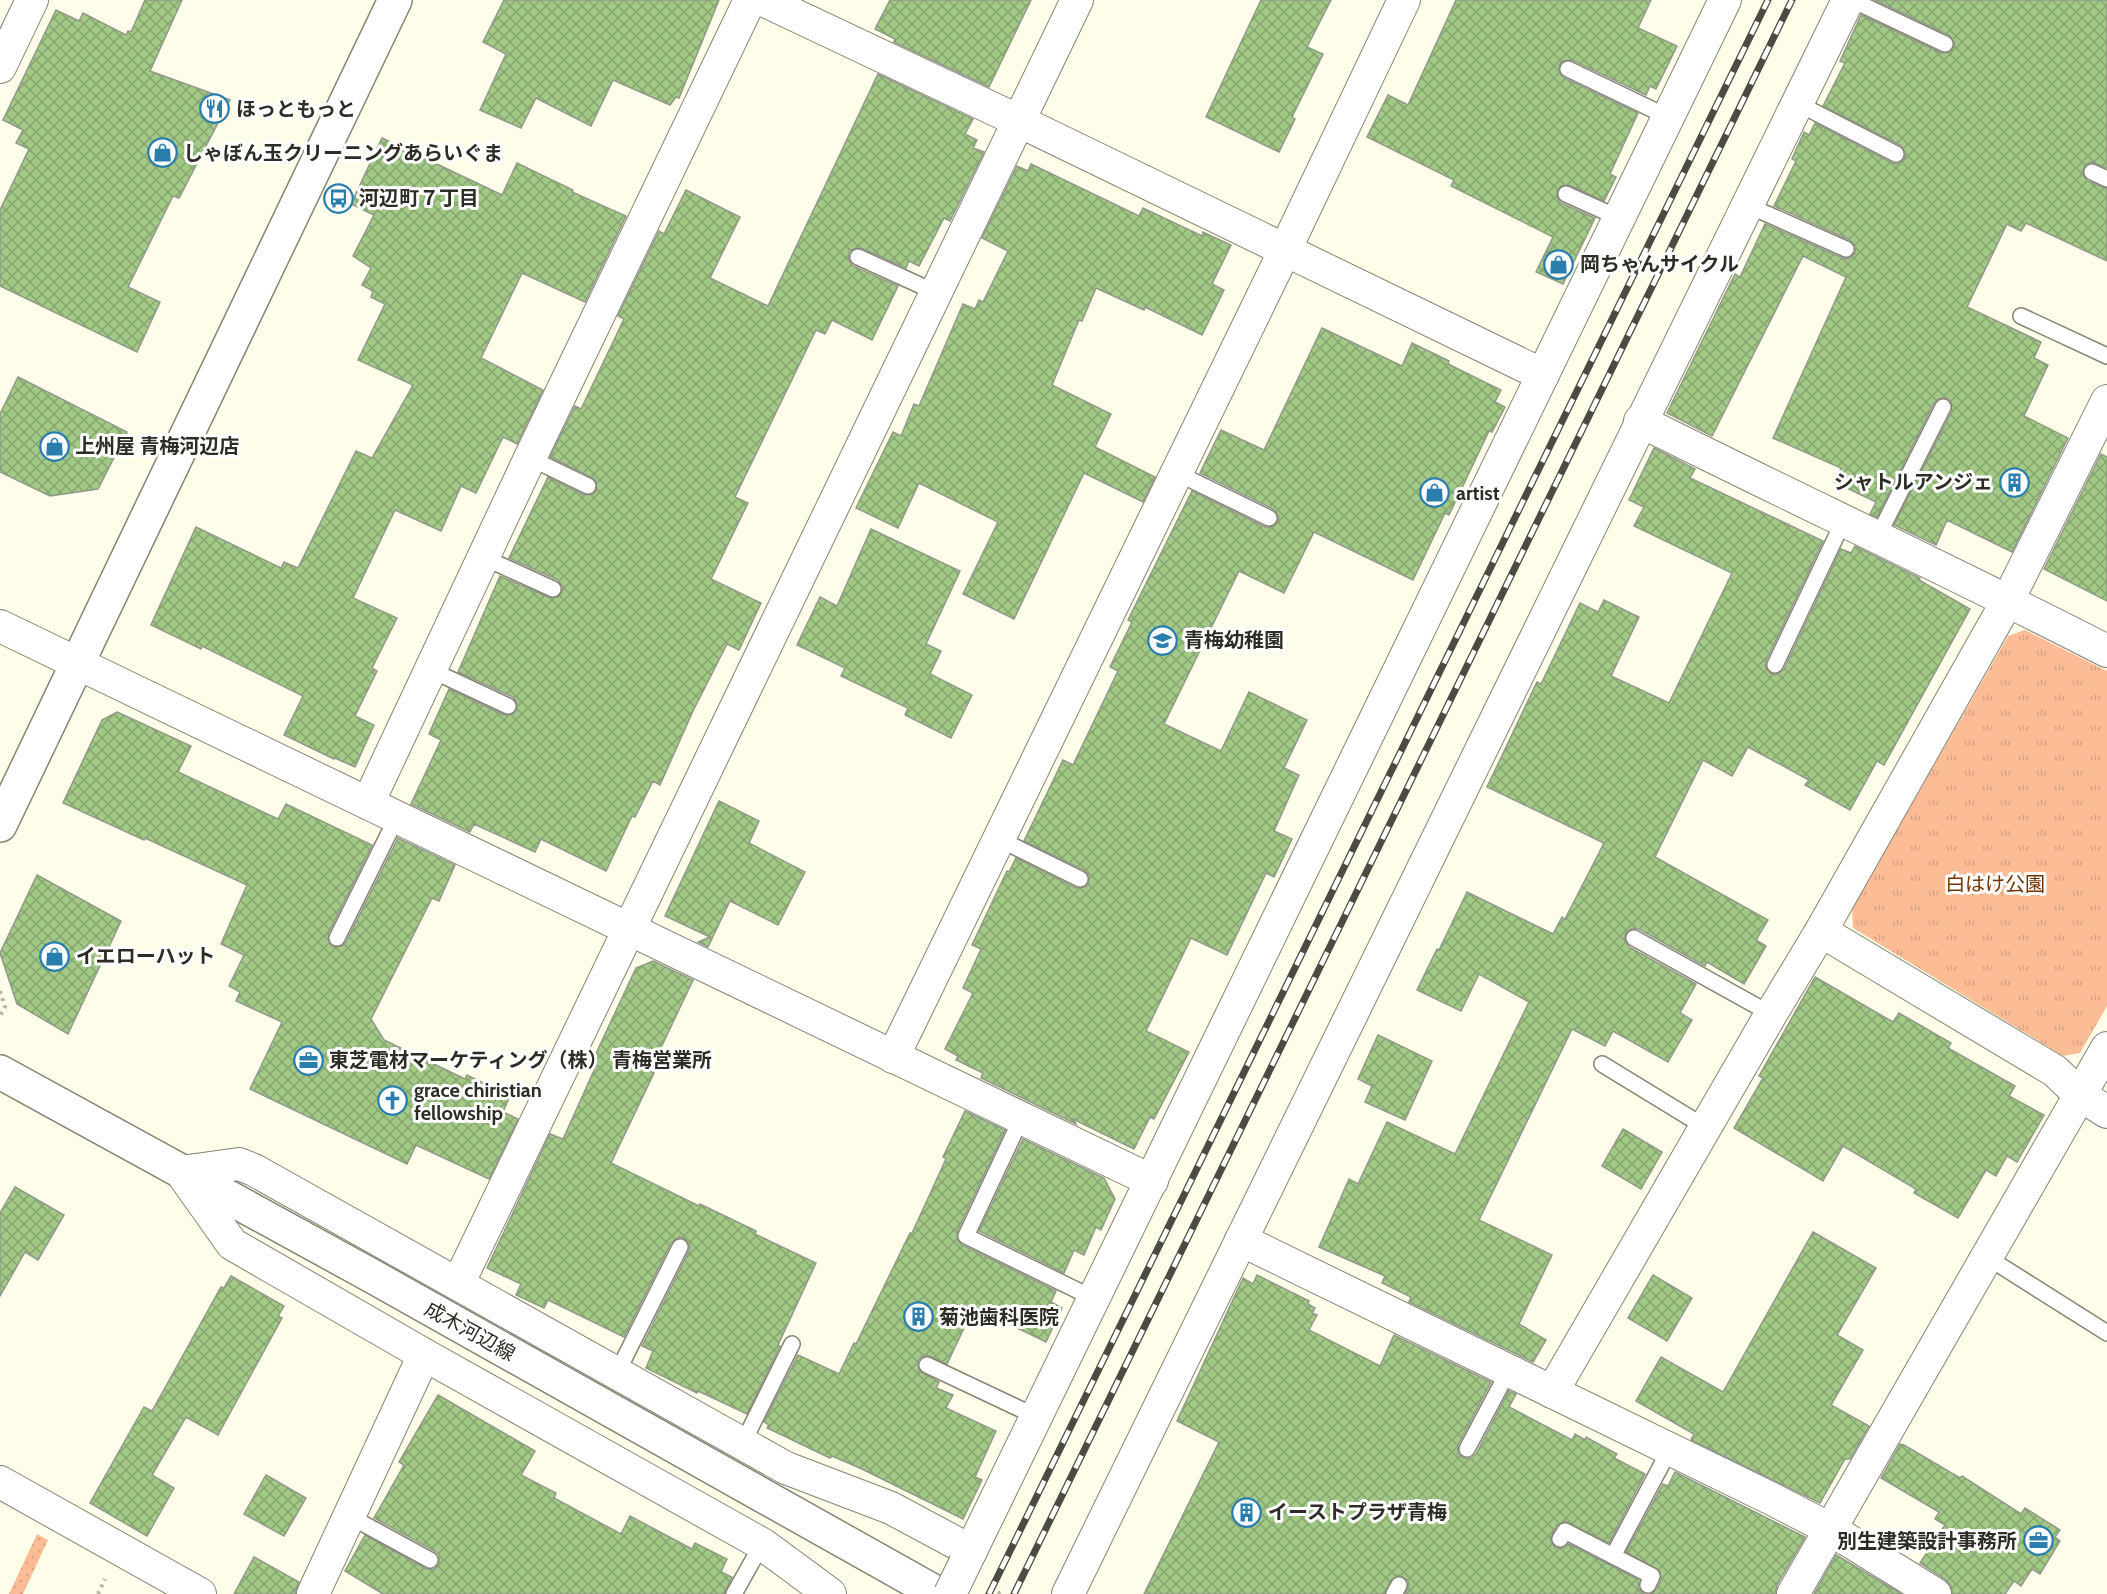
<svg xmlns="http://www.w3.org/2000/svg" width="2107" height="1594" font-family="Cabin,'Noto Sans JP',sans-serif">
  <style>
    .grass { fill: url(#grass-dots) }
    .park { fill: url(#park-tufts) }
    .building { fill: url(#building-cross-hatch); stroke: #919a8a; stroke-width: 1.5 }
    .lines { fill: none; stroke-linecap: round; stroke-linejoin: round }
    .service-casing { stroke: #858574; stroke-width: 18 }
    .minor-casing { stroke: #858574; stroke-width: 34 }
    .tertiary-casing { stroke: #858574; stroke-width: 36 }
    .secondary-casing { stroke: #858574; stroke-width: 36 }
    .path { stroke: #b7b7a8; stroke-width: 4; stroke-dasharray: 3 4.5; stroke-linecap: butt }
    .service { stroke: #fff; stroke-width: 15 }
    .minor { stroke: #fff; stroke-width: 32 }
    .tertiary { stroke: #fff; stroke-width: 33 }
    .secondary { stroke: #fff; stroke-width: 33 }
    .rail-casing { stroke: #4b4b42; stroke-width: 7 }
    .rail { stroke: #fff; stroke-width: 4.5; stroke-dasharray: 14; stroke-linecap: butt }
    .minor-bridge-casing { stroke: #858574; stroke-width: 34; stroke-linecap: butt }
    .minor-bridge { stroke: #fff; stroke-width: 32 }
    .labels { text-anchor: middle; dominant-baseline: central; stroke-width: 6; stroke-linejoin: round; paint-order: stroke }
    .poi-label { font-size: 20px; font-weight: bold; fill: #2d2d26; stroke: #fff; text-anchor: start }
    .park-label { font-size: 20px; fill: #733601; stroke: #fff }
    .street-label { font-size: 20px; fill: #2d2d26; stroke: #fff }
  </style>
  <defs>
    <pattern id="grass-dots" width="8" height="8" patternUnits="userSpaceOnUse" patternTransform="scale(1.5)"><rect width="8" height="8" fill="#fcbd96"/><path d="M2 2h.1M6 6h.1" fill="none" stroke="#d8a381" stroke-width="1.8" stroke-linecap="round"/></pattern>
    <pattern id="park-tufts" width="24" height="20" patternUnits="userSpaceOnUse" patternTransform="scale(1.5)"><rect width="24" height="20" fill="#fcbd96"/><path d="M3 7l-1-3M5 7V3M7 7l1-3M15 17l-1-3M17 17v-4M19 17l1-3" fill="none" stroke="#d8a381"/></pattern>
    <pattern id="building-cross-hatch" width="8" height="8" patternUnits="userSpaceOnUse" patternTransform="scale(1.5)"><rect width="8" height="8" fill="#a3c987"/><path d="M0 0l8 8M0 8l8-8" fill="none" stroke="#85a46e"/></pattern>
  </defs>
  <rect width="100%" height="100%" fill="#fdfdea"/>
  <path class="grass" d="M37 1534 48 1540 23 1594H9Z"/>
  <path class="park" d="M2025 630 2107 671V1006L2080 1053 2063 1056 1853 928 1852 909 2008 636Z"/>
  <g class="building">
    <path d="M145 0H182L150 71 230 100 179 198 173 196 128 287 160 302 137 352 0 286V210L29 149 16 143 23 130 3 120 56 10 79 21 83 13 126 35 128 31 131 32Z"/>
    <path d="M504 0H719L679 98 676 97 670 105 613 80 591 126 536 98 521 128 480 110 506 54 483 42Z"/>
    <path d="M890 0H1031L989 87 894 42 895 39 875 29Z"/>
    <path d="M1261 0H1331L1307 47 1323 54 1292 117 1295 119 1279 152 1206 117Z"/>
    <path d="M1456 0H1651L1638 28 1677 46 1656 89 1650 86 1646 95 1572 60 1563 61 1559 65 1560 74 1564 78 1638 113 1610 174 1616 177 1604 201 1569 185 1561 186 1557 191 1558 199 1561 203 1595 218 1563 284 1536 272 1553 237 1451 186 1454 180 1367 137 1388 95 1408 105Z"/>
    <path d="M1875 0H2107V168L2091 162 2086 164 2082 172 2087 181 2107 189V261L2026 223 2021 231 2007 224 1967 307 2041 342 2034 358 2048 365 2024 416 2068 438 2012 552 1947 520 1936 545 1894 525 1952 411 1951 402 1947 398 1938 399 1934 403 1877 517 1870 514 1876 502 1834 482 1841 468 1773 438 1846 277 1803 256 1712 436 1667 413 1735 274 1740 277 1765 224 1842 258 1848 259 1855 253 1856 247 1850 240 1774 206 1796 161 1792 159 1804 132 1809 135 1815 123 1892 163 1897 164 1904 159 1906 153 1900 145 1823 106 1845 63 1840 61 1861 15 1941 53 1951 52 1955 43 1949 35Z"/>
    <path d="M878 74 973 119 965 134 977 140 973 148 984 152 950 221 944 218 919 266 909 261 906 268 861 248 853 249 849 252 848 259 853 266 898 286 872 340 832 320 825 334 816 330 735 497 748 503 711 579 761 603 739 650 727 644 693 711 660 785 653 781 635 817 632 816 606 871 541 839 535 852 474 824 470 832 411 804 441 740 429 734 449 689 504 715 513 714 517 710 516 701 513 697 458 672 500 576 550 598 558 597 562 592 563 587 558 580 509 558 548 477 584 495 593 494 597 490 596 481 593 478 550 457 575 406 581 409 624 319 618 316 659 231 664 234 686 190 740 217 710 278 768 306Z"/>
    <path d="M382 138 502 195 517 163 573 190 572 192 626 216 585 302 522 273 481 358 543 390 517 444 503 437 476 493 461 486 441 531 395 510 353 598 397 618 372 668 377 671 355 716 374 725 355 767 335 758 334 759 284 735 303 696 202 646 201 649 151 625 196 527 281 568 284 562 298 568 356 451 372 458 413 385 358 360 385 304 371 297 373 291 362 285 371 268 353 256 374 215 351 204Z"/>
    <path d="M1031 164 1139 216 1143 208 1202 236 1203 232 1231 245 1212 284 1224 290 1202 335 1145 307 1144 310 1096 288 1082 321 1079 320 1052 385 1111 414 1095 447 1155 477 1143 502 1084 473 1014 619 963 594 998 522 919 483 898 528 856 508 893 432 901 436 914 404 919 406 963 304 975 309 979 300 983 302 1008 251 982 238 1017 166 1028 171Z"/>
    <path d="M1322 328 1402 366 1412 343 1449 361 1448 364 1501 390 1495 402 1505 407 1492 432 1489 431 1449 515 1445 513 1413 580 1314 532 1284 593 1239 571 1164 724 1221 751 1249 692 1307 720 1284 768 1299 775 1274 831 1292 839 1274 877 1266 873 1227 955 1191 938 1146 1031 1189 1052 1154 1119 1150 1117 1134 1149 1073 1119 1076 1124 981 1078 983 1073 956 1060 958 1056 945 1049 973 993 963 988 981 949 972 945 1007 871 1009 872 1016 858 1076 888 1085 887 1089 883 1088 874 1084 870 1024 841 1063 760 1073 765 1118 671 1110 667 1132 622 1128 620 1192 491 1265 527 1270 528 1277 523 1279 517 1273 509 1200 473 1221 430 1264 450Z"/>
    <path d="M18 377 127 432 98 489 50 496 0 472V414Z"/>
    <path d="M1654 448 1695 469 1690 478 1823 541 1766 661 1765 666 1770 673 1776 675 1784 669 1841 549 1851 553 1855 546 1920 578 1919 580 1970 609 1884 765 1877 761 1850 810 1805 785 1809 780 1748 747 1732 776 1703 760 1655 857 1768 920 1756 940 1766 946 1744 984 1707 962 1705 966 1639 929 1633 928 1626 933 1624 939 1629 947 1696 984 1680 1013 1692 1020 1668 1062 1613 1031 1605 1046 1572 1029 1479 1220 1552 1255 1519 1324 1546 1340 1533 1362 1409 1302 1411 1297 1382 1283 1385 1276 1319 1247 1349 1179 1358 1184 1387 1122 1455 1154 1529 1002 1479 974 1461 1011 1417 990 1437 949 1439 950 1467 892 1553 934 1562 917 1565 919 1604 843 1487 787 1537 682 1541 684 1580 603 1598 612 1604 600 1639 617 1611 676 1669 703 1732 573 1634 526 1644 507 1629 500Z"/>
    <path d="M2101 454 2107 457V601L2044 569Z"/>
    <path d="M871 529 960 571 926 644 941 651 930 674 972 695 951 738 905 715 908 708 841 676 845 668 797 645 820 597 837 606Z"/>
    <path d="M117 712 191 746 178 772 278 819 286 804 372 845 328 934 329 943 333 947 342 946 346 942 398 838 455 865 439 901 432 898 371 1019 384 1040 465 1079 467 1075 510 1096 503 1112 518 1119 489 1179 416 1145 407 1164 250 1089 282 1022 236 1001 240 992 229 986 244 955 221 944 247 885 145 838 144 840 63 803 102 720Z"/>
    <path d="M719 801 759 821 749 843 805 872 778 925 730 901 708 947 698 942 710 937 665 916Z"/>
    <path d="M37 875 121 921 68 1034 17 1004 0 953Z"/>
    <path d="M653 961 693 980 650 1071 654 1073 611 1163 699 1206 700 1204 756 1231 755 1234 816 1263 778 1345 780 1346 747 1414 698 1391 697 1393 646 1368 653 1351 642 1346 689 1251 690 1246 685 1239 679 1237 671 1243 624 1337 548 1300 544 1308 516 1295 521 1284 487 1268 550 1134 563 1139 596 1066 591 1064 636 968Z"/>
    <path d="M1815 977 1893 1022 1899 1013 1951 1043 1948 1048 2015 1086 2009 1096 2044 1115 2017 1162 2007 1156 1996 1176 1986 1170 1958 1218 1914 1193 1916 1189 1843 1146 1823 1181 1734 1128 1763 1078 1759 1076Z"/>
    <path d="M1378 1035 1432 1061 1405 1120 1365 1102 1372 1086 1358 1079Z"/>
    <path d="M965 1111 1005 1130 957 1232 958 1241 962 1245 1056 1291 1051 1302 1062 1308 1046 1342 974 1307 947 1364 927 1355 921 1357 918 1361 919 1371 939 1382 936 1388 953 1395 946 1408 996 1431 975 1477 982 1480 963 1519 862 1469 832 1456 830 1458 767 1428 769 1425 764 1422 798 1355 839 1374 854 1343 856 1344 910 1233H912L946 1159 943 1157Z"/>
    <path d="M1623 1129 1662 1152 1641 1189 1602 1166Z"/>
    <path d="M1023 1139 1104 1178 1115 1199 1101 1230 1096 1227 1084 1255 1074 1250 1064 1273 979 1231Z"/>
    <path d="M15 1187 64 1215 38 1260 25 1252 0 1296V1213Z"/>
    <path d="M1813 1232 1876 1268 1837 1335 1863 1350 1831 1405 1869 1426 1850 1459H1845L1820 1503 1691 1440 1694 1434 1636 1401 1661 1357 1723 1392Z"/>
    <path d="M1257 1275 1309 1301 1308 1304 1315 1308 1312 1313 1317 1315 1309 1330 1380 1366 1394 1335 1491 1382 1458 1445V1454L1463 1458H1472L1476 1454 1509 1391 1516 1394 1509 1407 1572 1440 1575 1434 1585 1440 1586 1437 1617 1454 1614 1458 1645 1474 1609 1543 1565 1521 1557 1525 1550 1539 1555 1548H1564L1569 1544 1639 1580 1638 1587 1644 1594H1405L1409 1585 1408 1581 1399 1575 1391 1580 1384 1594H1144L1219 1442 1177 1421 1243 1278 1253 1284Z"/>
    <path d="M1653 1275 1692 1298 1667 1341 1628 1318Z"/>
    <path d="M231 1276 284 1306 278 1316 282 1318 218 1435 186 1417 152 1475 174 1488 147 1536 90 1503 144 1407 152 1411 221 1287 224 1288Z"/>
    <path d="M438 1395 535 1451 521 1475 556 1493 554 1498 621 1534 630 1516 692 1549 695 1543 727 1559 721 1572 732 1577 724 1594H383L345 1571 365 1535 426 1569H435L439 1564V1555L435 1551 374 1518 404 1465 399 1462Z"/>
    <path d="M1900 1444 1904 1445 1960 1478 1962 1476 2021 1514 2025 1508 2060 1530 2055 1537 2060 1541 2040 1574 2032 1569 2021 1586 2014 1581 2005 1594H1953L1951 1586 1945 1579 1920 1563 1945 1525 1935 1519 1939 1512 1881 1478Z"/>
    <path d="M1675 1472 1805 1537 1777 1585 1775 1594H1651L1657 1589 1661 1580 1660 1571 1626 1552 1663 1484 1668 1486Z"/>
    <path d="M266 1475 306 1498 284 1536 244 1514Z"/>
    <path d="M1836 1555 1895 1590 1901 1594H1814Z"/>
    <path d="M254 1557 299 1582 295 1594H234Z"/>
  </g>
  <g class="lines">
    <defs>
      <g id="service">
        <path d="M1852 0 1945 44"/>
        <path d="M1568 69 1668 117"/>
        <path d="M1797 103 1896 154"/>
        <path d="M2092 172 2107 179"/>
        <path d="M1566 194 1619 218"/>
        <path d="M1747 205 1846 249"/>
        <path d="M858 257 937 293"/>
        <path d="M2021 316 2107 356"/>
        <path d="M530 458 588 486"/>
        <path d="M1177 473 1269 518"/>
        <path d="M1877 538 1943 407"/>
        <path d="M485 558 553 589"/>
        <path d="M1775 665 1843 522"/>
        <path d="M431 670 508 706"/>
        <path d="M999 839 1080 879"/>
        <path d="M337 938 397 817"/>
        <path d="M1634 938 1771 1014"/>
        <path d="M1602 1064 1705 1127"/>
        <path d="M1021 1119 966 1236 1093 1298"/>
        <path d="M1987 1257 2107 1333"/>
        <path d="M927 1365 1037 1417"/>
        <path d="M617 1373 680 1247"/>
        <path d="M743 1443 792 1344"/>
        <path d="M1467 1449 1509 1370"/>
        <path d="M351 1517 430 1560"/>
        <path d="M1560 1539 1565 1531 1652 1576 1648 1585"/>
        <path d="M1613 1556 1670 1449"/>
        <path d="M734 1594 762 1544"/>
        <path d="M1394 1594 1399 1585"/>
      </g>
      <g id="minor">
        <path d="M763 0 1019 121 1543 375"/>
        <path d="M0 67 32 0"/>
        <path d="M1640 421C1796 499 1953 572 2107 651"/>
        <path d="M0 626 1152 1181"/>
        <path d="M368 803 530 458 750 0"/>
        <path d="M1821 931 2055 1071 2080 1095 2107 1112"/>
        <path d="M893 1057 1285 250 1404 0"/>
        <path d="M1241 1240 1770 1498 1830 1529 1935 1594"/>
        <path d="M458 1284 1077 0"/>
        <path d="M1552 1392 1771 1014 1821 931 2008 600 2107 401"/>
        <path d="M0 1482 200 1594"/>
        <path d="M965 1563 1725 0"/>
        <path d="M313 1594 417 1370 423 1354"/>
        <path d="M830 1594 762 1544 423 1354 232 1244 181 1172 239 1164 254 1170 786 1468 891 1508 971 1551"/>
        <path d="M1068 1594 1848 0"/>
        <path d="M1793 1594 2107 1048"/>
      </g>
      <path id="tertiary" d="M0 825 395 0"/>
      <path id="secondary" d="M0 1072 372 1276 938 1594"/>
    </defs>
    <use href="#service" class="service-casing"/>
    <use href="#minor" class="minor-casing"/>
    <use href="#tertiary" class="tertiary-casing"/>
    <use href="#secondary" class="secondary-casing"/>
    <g class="path">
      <path d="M0 991 5 1007 0 1016"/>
      <path d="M991 1589 1001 1594"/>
      <path d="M98 1594 105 1579"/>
    </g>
    <use href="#service" class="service"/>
    <use href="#minor" class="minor"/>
    <use href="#tertiary" class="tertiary"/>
    <use href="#secondary" class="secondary"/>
    <defs>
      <g id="rail">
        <path d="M989 1594 1768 0"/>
        <path d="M1014 1594 1792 0"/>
      </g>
    </defs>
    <use href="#rail" class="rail-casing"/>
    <use href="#rail" class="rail"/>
    <defs>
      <path id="minor-bridge" d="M950 1594 965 1563"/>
    </defs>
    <use href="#minor-bridge" class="minor-bridge-casing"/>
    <use href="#minor-bridge" class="minor-bridge"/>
  </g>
  <defs>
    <symbol id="restaurant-ring" viewBox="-11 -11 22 22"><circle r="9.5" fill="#fff" stroke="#2a7eae" stroke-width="1.5"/><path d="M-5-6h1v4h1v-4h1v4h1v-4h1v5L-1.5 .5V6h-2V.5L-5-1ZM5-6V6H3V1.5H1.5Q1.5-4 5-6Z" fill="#2a7eae"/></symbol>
    <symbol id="shop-ring" viewBox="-11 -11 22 22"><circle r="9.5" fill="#fff" stroke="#2a7eae" stroke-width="1.5"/><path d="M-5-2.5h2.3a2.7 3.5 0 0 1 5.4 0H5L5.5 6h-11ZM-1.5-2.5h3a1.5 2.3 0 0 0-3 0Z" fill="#2a7eae"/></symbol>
    <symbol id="bus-ring" viewBox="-11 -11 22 22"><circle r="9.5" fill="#fff" stroke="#2a7eae" stroke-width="1.5"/><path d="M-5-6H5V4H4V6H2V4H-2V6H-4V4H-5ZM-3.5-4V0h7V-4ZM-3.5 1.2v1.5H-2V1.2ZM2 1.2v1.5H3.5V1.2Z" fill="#2a7eae"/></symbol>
    <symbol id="building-ring" viewBox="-11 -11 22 22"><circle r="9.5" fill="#fff" stroke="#2a7eae" stroke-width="1.5"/><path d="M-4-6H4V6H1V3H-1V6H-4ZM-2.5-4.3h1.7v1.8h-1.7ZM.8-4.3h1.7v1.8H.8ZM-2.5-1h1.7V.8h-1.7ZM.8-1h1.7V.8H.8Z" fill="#2a7eae"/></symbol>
    <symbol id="school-ring" viewBox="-11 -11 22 22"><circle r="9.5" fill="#fff" stroke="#2a7eae" stroke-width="1.5"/><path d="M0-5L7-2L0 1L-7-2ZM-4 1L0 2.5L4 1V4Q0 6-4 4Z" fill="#2a7eae"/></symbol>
    <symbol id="office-ring" viewBox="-11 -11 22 22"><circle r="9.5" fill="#fff" stroke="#2a7eae" stroke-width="1.5"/><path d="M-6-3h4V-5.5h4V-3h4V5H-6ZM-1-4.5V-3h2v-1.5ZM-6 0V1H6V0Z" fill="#2a7eae"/></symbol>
    <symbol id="church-ring" viewBox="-11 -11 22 22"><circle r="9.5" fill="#fff" stroke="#2a7eae" stroke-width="1.5"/><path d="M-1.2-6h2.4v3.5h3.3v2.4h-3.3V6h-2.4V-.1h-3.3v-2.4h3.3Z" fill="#2a7eae"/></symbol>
  </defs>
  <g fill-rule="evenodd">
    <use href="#restaurant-ring" x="198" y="92" width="33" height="33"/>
    <use href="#shop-ring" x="146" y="136" width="33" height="33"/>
    <use href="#bus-ring" x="322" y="182" width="33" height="33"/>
    <use href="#shop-ring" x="1542" y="248" width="33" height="33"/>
    <use href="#shop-ring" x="38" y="430" width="33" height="33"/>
    <use href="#building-ring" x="1998" y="466" width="33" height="33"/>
    <use href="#shop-ring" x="1418" y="476" width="33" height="33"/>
    <use href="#school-ring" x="1146" y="624" width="33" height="33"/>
    <use href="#shop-ring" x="38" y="940" width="33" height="33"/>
    <use href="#office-ring" x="292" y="1044" width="33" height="33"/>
    <use href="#church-ring" x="376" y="1084" width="33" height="33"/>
    <use href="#building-ring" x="902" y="1300" width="33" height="33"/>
    <use href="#building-ring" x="1230" y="1496" width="33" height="33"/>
    <use href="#office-ring" x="2022" y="1524" width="33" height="33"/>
  </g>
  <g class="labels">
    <g class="poi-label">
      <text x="236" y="109">ほっともっと</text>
      <text x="183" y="153">しゃぼん玉クリーニングあらいぐま</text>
      <text x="359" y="198">河辺町７丁目</text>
      <text x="1580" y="264">岡ちゃんサイクル</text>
      <text x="75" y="446">上州屋 青梅河辺店</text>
      <text x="1993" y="482" text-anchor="end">シャトルアンジェ</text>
      <text x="1456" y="493">artist</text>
      <text x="1184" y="640">青梅幼稚園</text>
      <text x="76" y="956">イエローハット</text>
      <text x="329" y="1060">東芝電材マーケティング（株） 青梅営業所</text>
      <text x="414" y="1090">grace chiristian<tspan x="414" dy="23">fellowship</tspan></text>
      <text x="939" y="1317">菊池歯科医院</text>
      <text x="1268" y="1512">イーストプラザ青梅</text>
      <text x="2017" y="1541" text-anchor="end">別生建築設計事務所</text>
    </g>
    <g class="park-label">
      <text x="1995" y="884">白はけ公園</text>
    </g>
    <g class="street-label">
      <text transform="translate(470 1331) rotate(29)">成木河辺線</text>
    </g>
  </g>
</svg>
